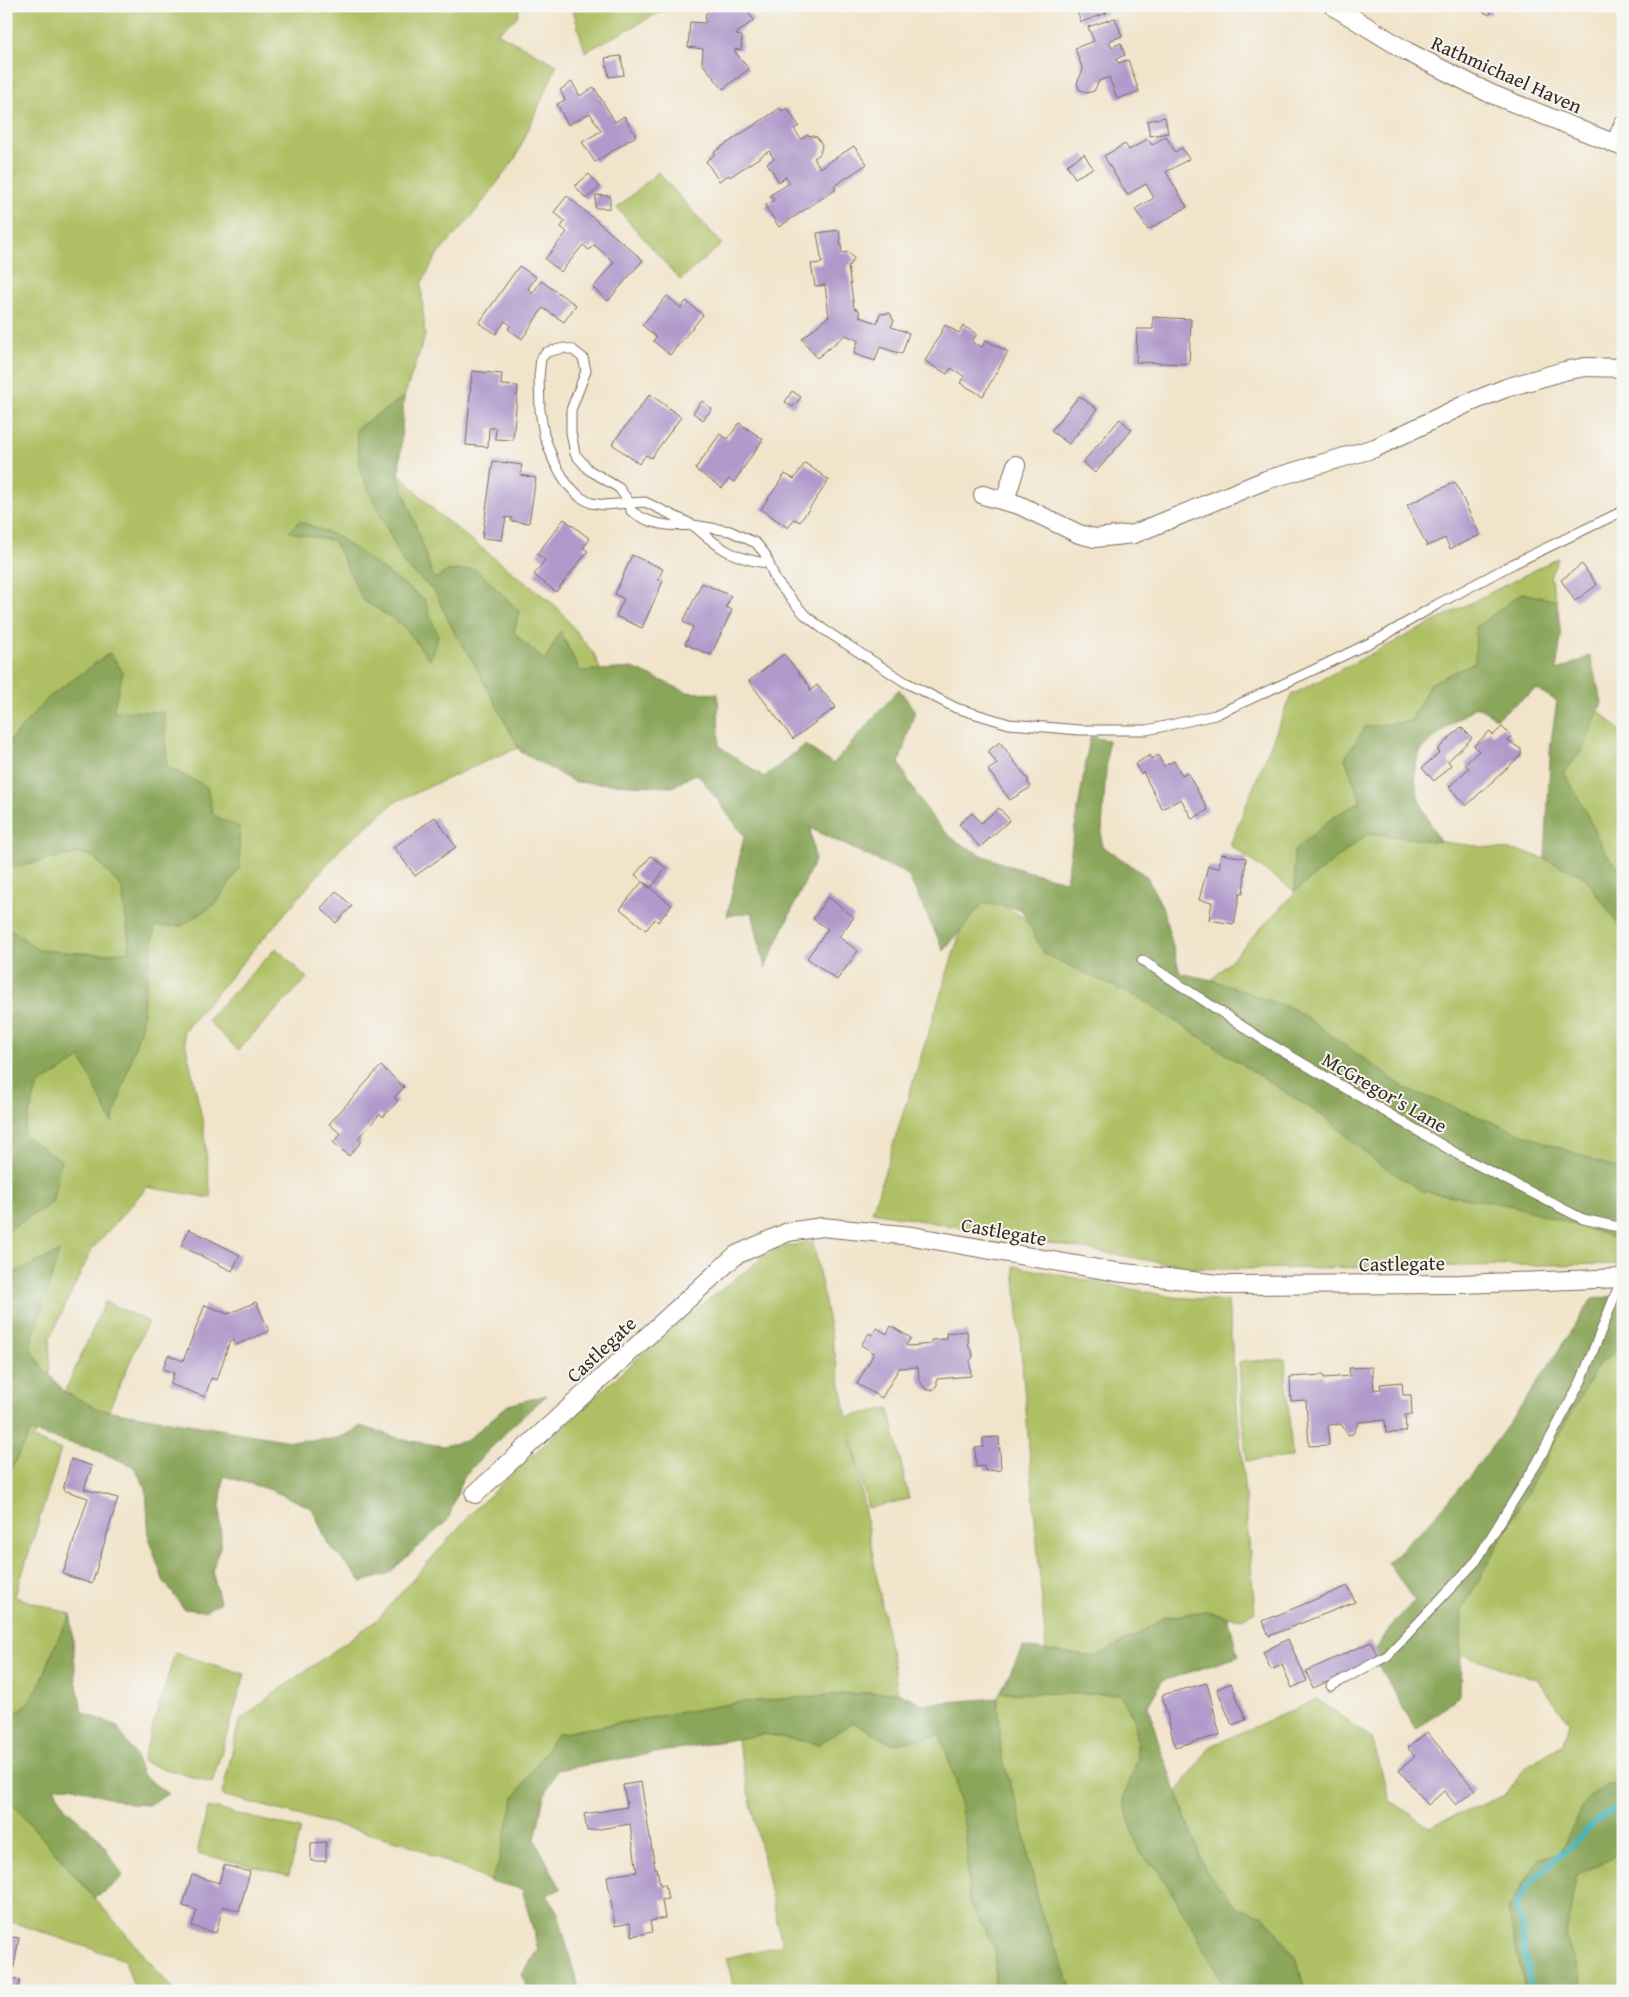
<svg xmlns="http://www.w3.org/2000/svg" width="1629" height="1997" font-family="'Gentium Book Plus',serif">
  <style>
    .green { fill: #aec064; stroke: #747541 }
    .forest { fill: #8aa65a; stroke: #62683c }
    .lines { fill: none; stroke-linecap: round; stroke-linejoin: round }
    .stream { stroke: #46b6bd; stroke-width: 6 }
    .building { fill: #b09acb }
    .service-casing { stroke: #7b6b5b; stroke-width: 11 }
    .minor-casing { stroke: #7b6b5b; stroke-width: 20 }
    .service { stroke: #fff; stroke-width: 9 }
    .minor { stroke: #fff; stroke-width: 18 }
    .labels { text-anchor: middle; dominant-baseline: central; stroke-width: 4; stroke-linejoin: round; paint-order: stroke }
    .street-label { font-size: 20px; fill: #3b2a1e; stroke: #f6f6f2 }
  </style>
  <rect width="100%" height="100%" fill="#f6f6f2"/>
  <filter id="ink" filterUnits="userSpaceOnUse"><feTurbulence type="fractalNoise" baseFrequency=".02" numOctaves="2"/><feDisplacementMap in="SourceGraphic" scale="10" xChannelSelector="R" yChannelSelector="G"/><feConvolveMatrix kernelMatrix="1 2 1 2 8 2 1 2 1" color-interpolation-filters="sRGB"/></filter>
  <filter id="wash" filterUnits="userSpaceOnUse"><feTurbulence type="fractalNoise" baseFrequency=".0096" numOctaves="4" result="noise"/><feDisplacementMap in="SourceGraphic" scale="20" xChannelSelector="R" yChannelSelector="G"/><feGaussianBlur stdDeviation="1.12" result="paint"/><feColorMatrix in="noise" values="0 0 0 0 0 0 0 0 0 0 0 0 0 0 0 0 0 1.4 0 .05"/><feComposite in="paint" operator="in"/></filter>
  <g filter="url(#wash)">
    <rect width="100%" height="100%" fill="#f1e4cb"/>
    <g class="green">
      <path d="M6 6H520L517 17 497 33 557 65 515 159 472 216 437 255 421 284 425 336 404 397 356 429 438 514 557 607 594 654 618 716 507 752 395 802 342 847 183 1032 203 1123 211 1198 147 1187 92 1249 50 1338 49 1417 33 1439 61 1450 15 1597 71 1614C66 1624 59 1635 55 1646 43 1676 38 1703 6 1719Z"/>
      <path d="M572 6H672L585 52Z"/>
      <path d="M658 172 722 244 680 280 617 208Z"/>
      <path d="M1558 558 1550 577 1557 601 1521 593 1475 662 1431 684 1411 721 1345 758 1361 801 1332 818 1295 891 1369 833 1525 852 1581 872 1623 917V1211L1212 980 1295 892 1230 845 1291 695Z"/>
      <path d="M1599 711 1623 733V884L1550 753 1551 742Z"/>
      <path d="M974 888 1351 1115 1623 1240 1618 1264 1236 1269 1192 1268 872 1212Z"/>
      <path d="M276 948 307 978 238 1050 207 1020Z"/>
      <path d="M813 1241 847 1417 889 1408 909 1499 868 1508 850 1431 898 1692 843 1694 735 1703 557 1734 505 1840 498 1866 490 1881 405 1843 222 1795 239 1722 265 1700 378 1619 474 1510 660 1337 774 1249Z"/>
      <path d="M1014 1266 1173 1297 1228 1301 1255 1611 1242 1619 1205 1611 1163 1618 1142 1632 1095 1657 1046 1651Z"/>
      <path d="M1623 1296V1991H1305L1296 1958 1264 1916 1238 1908 1205 1870 1177 1792 1211 1746 1317 1699 1372 1738 1390 1800 1429 1827 1505 1795 1527 1766 1563 1744 1569 1722 1539 1681 1448 1649 1479 1530Z"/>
      <path d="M105 1302 148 1321 106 1416 63 1396Z"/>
      <path d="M1285 1359 1292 1457 1246 1461 1239 1362Z"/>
      <path d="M175 1653 245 1674 212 1783 142 1762Z"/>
      <path d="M1000 1693 1120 1694 1135 1721 1138 1758 1123 1800 1140 1854 1158 1870 1196 1932 1227 1991H1060L1040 1910 1019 1811 1001 1755 998 1698Z"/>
      <path d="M853 1722 893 1744 940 1735 956 1780 966 1837 969 1902 996 1951 994 1991H735L726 1958 782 1945 737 1739 764 1734 819 1744Z"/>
      <path d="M6 1796 175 1991H135L125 1960 6 1920Z"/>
      <path d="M208 1807 300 1829 289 1875 197 1853Z"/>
    </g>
    <g class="forest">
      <path d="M404 397 399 477 434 579 448 571 476 569 519 611 514 633 545 661 560 631 580 671 633 668 687 692 718 694 719 746 764 777 805 745 833 764 899 689 915 711 899 763C911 786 933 825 955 840 988 862 1027 872 1066 881L1090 737 1108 740 1101 845 1146 876 1162 906 1180 973 1212 980 1294 1009 1405 1088 1546 1143 1623 1170V1240L1514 1206 1422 1191 1375 1161 1327 1119 1141 999 1044 954 1021 909 983 903 944 951 908 875 810 828 815 860 765 968 752 912 727 916 744 836 699 775 695 774 672 787 574 782 521 752 469 654 455 634 435 592 404 564 361 474 356 429Z"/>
      <path d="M299 521 337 536 424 599 438 636 430 660 404 626 363 600 334 541 289 532Z"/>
      <path d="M1522 593 1557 601 1561 637 1556 671 1590 656 1602 703 1582 751 1564 772 1583 806 1603 849 1623 874V932L1585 877 1545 859 1551 742 1557 701 1536 689 1496 718 1476 706C1466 714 1424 743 1420 752 1405 784 1426 814 1440 842L1369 833 1295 891 1294 851 1332 818 1361 801 1345 758 1365 727 1411 721 1430 684 1475 662 1476 627Z"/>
      <path d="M110 653 123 672 113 711 164 712 167 767 207 787 213 815 239 827 240 867 216 904 181 926 155 927 144 998 142 1024 112 1123 81 1058 38 1085 23 1135 61 1160 52 1203 6 1231V1008L11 1005 6 965V925L38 950 100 954 130 951 122 888 94 857 79 853 6 869V745L49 697Z"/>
      <path d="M59 1252 30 1347 42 1367 65 1392 98 1409 290 1441 333 1439 351 1433 360 1426 404 1440 443 1446 466 1441 508 1405 547 1395 513 1425 463 1477 448 1520 388 1574 362 1582 328 1544 312 1508 271 1490 224 1476 220 1507 221 1544 212 1571 220 1602 205 1611 184 1609 163 1580 149 1540 146 1488 133 1466 93 1449 31 1432 6 1478V1277Z"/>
      <path d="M1623 1295V1348L1599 1363 1462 1610 1460 1695 1416 1730 1372 1655 1391 1626 1415 1600 1387 1562C1472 1489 1531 1392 1592 1299Z"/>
      <path d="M1205 1611 1228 1616 1238 1657 1162 1681 1148 1706 1161 1750 1205 1870 1238 1908 1264 1916 1296 1958 1305 1991H1227L1196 1932 1158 1870 1140 1854 1123 1800 1138 1758 1135 1721 1120 1694 1000 1693 1023 1647 1095 1657 1142 1632 1163 1618Z"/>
      <path d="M71 1614 76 1680 82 1712 117 1726 136 1757 142 1775 168 1794 148 1805 130 1804 71 1786 54 1787 65 1808 98 1837 123 1876 106 1891 94 1897 6 1796V1719C38 1703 43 1676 55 1646 59 1635 66 1624 71 1614Z"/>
      <path d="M898 1692 923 1704 998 1698 1001 1755 1019 1811 1040 1910 1071 1986 1070 1991H994L996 1951 969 1902 966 1836 956 1780 940 1735 893 1744 853 1722 819 1744 764 1734 557 1770 544 1796 535 1840 561 1889 547 1895 558 1913 579 1991H528L522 1975 538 1949 522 1889 490 1881 498 1866 514 1798 557 1734 735 1703 843 1694Z"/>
      <path d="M1623 1784V1846L1617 1855 1576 1876 1566 1938 1585 1991H1525L1508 1909 1538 1859 1559 1854 1588 1797 1606 1785Z"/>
    </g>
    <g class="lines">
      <path class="stream" d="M1531 1991 1517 1902C1534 1875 1557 1858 1581 1836 1595 1823 1607 1811 1623 1802"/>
    </g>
    <g id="blocks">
      <g class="building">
        <path d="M715 6H743L754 20 737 33 736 35 742 36 741 50 735 49V52L749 69 723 89 702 63 703 49 688 47 690 22 705 23 706 13Z"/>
        <path d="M1075 6H1104L1107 13 1081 22Z"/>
        <path d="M1469 6H1493L1490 15Z"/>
        <path d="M1115 18 1122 36 1109 41 1112 47 1121 43 1125 55 1116 59 1118 63 1128 60 1139 91 1117 99 1109 77 1099 81 1094 91 1087 93 1079 89 1077 83 1083 70 1075 48 1094 41 1088 27Z"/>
        <path d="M621 56 624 75 609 77 605 58Z"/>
        <path d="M572 82 580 96 594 87 615 122 624 116 636 136 595 162 582 142 601 131 590 113 568 125 557 104 565 100 560 90Z"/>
        <path d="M780 108 782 111 787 108 799 126 794 129 801 139 807 135 817 137 822 145 820 154 814 158 820 168 854 146 867 164 834 186 836 189 779 227 765 206 774 200 770 195 790 183 786 177 779 182 767 163 774 159 769 151 730 177 729 175 719 181 706 161 715 154 714 152Z"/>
        <path d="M1165 117 1168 133 1150 136 1147 121Z"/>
        <path d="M1166 136 1175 152 1182 148 1189 159 1166 172 1187 207 1148 230 1135 209 1154 198 1146 184 1127 195 1104 156 1125 144 1129 150 1148 139 1152 145Z"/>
        <path d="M1084 154 1093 168 1075 178 1067 165Z"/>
        <path d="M589 174 600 187 586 199 575 186Z"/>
        <path d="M596 195 610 196V208H595Z"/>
        <path d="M567 196 643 260 608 301 593 288 614 262 594 245 589 250 583 245 561 272 545 259 567 232 561 227 565 221 554 212Z"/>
        <path d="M839 230 842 253 849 252 854 259 848 267 854 308 859 310 860 317 877 323 880 314 890 313 894 321 891 327 909 333 902 354 880 347 875 361 854 354 858 340 845 335 817 358 802 339 829 316 825 285 815 286 811 264 822 263 817 233Z"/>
        <path d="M519 266 536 277 528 289 533 293 541 281 576 305 564 322 543 308 522 339 508 329 511 325 505 321 496 334 479 323Z"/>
        <path d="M667 296 681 308 686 301 703 315 670 355 653 341 656 337 642 325Z"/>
        <path d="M1153 317 1191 319 1189 364 1136 362 1137 329H1153Z"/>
        <path d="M945 325 959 333 963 326 977 334 972 342 982 347 986 340 1008 352 983 396 960 383 964 376 951 368 947 374 925 361Z"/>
        <path d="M472 371 502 374 501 385 518 386 513 440 495 439 496 428H489L488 447 466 445Z"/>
        <path d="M792 391 801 397 793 407 785 402Z"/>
        <path d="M650 394 681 417 651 458 646 455 639 464 612 444Z"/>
        <path d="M1079 396 1097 409 1069 444 1051 431Z"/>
        <path d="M702 401 712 409 703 420 693 413Z"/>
        <path d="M1120 419 1132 430 1095 473 1083 462Z"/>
        <path d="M739 423 763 439 734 482 729 479 722 488 695 469 720 434 728 439Z"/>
        <path d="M493 461 522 465 520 475 536 478 529 523 511 521 512 518 506 517 502 540 482 538Z"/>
        <path d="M805 463 829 480 800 522 794 519 788 528 761 509 785 474 794 479Z"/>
        <path d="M1455 482 1480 535 1450 549 1445 538 1427 546 1407 505Z"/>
        <path d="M564 519 590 539 583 548 588 551 556 592 534 575 545 560 537 554Z"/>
        <path d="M632 555 663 569 658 579 663 581 642 628 616 616 624 599 615 594Z"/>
        <path d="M1582 564 1597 585 1575 601 1561 580Z"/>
        <path d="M702 583 731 596 726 607 732 610 711 655 685 644 693 627 683 622Z"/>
        <path d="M784 654 810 687V691L817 685 836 707 793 739 749 681Z"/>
        <path d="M1461 727 1472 738 1448 761 1451 765 1434 781 1422 768 1440 752 1437 750Z"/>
        <path d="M1502 727 1512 737 1508 741 1521 749V755L1466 806 1449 787 1469 768 1465 764 1479 751 1474 746 1490 731 1493 735Z"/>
        <path d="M1000 742 1029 781 1027 782 1031 787 1010 800 988 770 997 764 988 751Z"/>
        <path d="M1150 755 1152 759 1158 755 1164 766 1174 761 1182 775 1187 772 1208 810 1192 819 1181 799 1162 809 1143 772 1141 774 1135 764Z"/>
        <path d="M999 808 1010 820 980 847 959 824 972 813 981 823Z"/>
        <path d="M435 817 456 847 415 876 394 847Z"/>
        <path d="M1221 854 1246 858 1243 894 1240 893 1234 924 1209 920 1212 902 1199 900 1208 866 1219 868Z"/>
        <path d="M651 856 666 868 651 888 635 875Z"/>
        <path d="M642 882 672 905 658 922 655 919 646 930 620 909Z"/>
        <path d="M336 891 352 906 336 923 321 908Z"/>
        <path d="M828 897 854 917 839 937 858 951 837 980 807 958 828 929 813 919Z"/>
        <path d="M381 1066 404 1087 394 1098 398 1101 383 1117 380 1114 358 1138 362 1141 349 1156 333 1142 341 1134 329 1124Z"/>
        <path d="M189 1229 240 1255 232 1271 181 1246Z"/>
        <path d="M256 1302 269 1331 236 1345 233 1339 229 1343 217 1380 211 1378 205 1397 170 1384 174 1373 163 1369 168 1355 183 1361 205 1305 228 1314Z"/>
        <path d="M891 1326 911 1338 906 1345 909 1346 931 1344V1340L947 1339 946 1333 967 1331 969 1348 972 1351 973 1357 970 1361 971 1376 937 1379V1385L933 1390H926L919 1380 918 1367 899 1368 882 1398 857 1384 874 1353 861 1345 869 1333 873 1335 877 1328 887 1334Z"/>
        <path d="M1372 1367 1374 1390 1381 1389 1380 1384 1402 1382 1403 1395H1411L1412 1415H1405L1406 1432 1386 1433 1385 1420 1359 1422 1353 1434 1348 1435 1341 1424 1328 1425 1329 1445 1309 1446 1306 1400 1291 1401 1290 1377 1323 1375 1324 1378 1350 1376 1349 1368Z"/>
        <path d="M999 1437 1001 1470 985 1471 984 1466 976 1467 975 1448 983 1447V1438Z"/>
        <path d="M71 1459 92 1466 84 1489 118 1498 92 1584 63 1574 88 1498 63 1490Z"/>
        <path d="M1348 1586 1355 1602 1269 1636 1263 1621Z"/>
        <path d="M1288 1639 1307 1681 1292 1688 1282 1665 1271 1670 1263 1652Z"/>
        <path d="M1371 1642 1379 1660 1313 1688 1306 1671Z"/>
        <path d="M1207 1683 1220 1735 1175 1747 1162 1695Z"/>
        <path d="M1231 1683 1246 1720 1232 1725 1217 1689Z"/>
        <path d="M1427 1732 1475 1790 1456 1805 1444 1791 1428 1805 1399 1770 1415 1757 1408 1748Z"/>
        <path d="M641 1782 655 1869 657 1868 660 1885 665 1884 668 1899 662 1900 665 1918 650 1921 652 1932 632 1936 630 1923 615 1926 607 1876 637 1872 630 1824 587 1831 584 1814 627 1807 623 1785Z"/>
        <path d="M326 1842V1861H311V1843Z"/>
        <path d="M224 1865 250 1872 239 1911 223 1906 216 1933 192 1926 197 1910 183 1906 192 1875 219 1883Z"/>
        <path d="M6 1936 19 1938 12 1978 20 1980 18 1991H6Z"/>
      </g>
    </g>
  </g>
  <g filter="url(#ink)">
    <use href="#blocks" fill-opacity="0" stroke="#7b6b5b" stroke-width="1"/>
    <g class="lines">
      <defs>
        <g id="service">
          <path d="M767 563C733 559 718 547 693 525 669 527 651 525 631 511L630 503 619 488 589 470 575 454 571 432V410L586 371 583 358 573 350 564 348 547 352 541 358 539 377 540 410 544 435 554 462 567 484 580 497 591 503 604 505 630 503 645 502 693 525 730 531 756 543 765 554 776 581 804 614 823 629 905 682 956 708 1009 724 1079 730H1147L1215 715 1307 673 1382 637 1436 605 1513 564 1623 511"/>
          <path d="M1142 960 1265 1041 1464 1158 1583 1219 1623 1228"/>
          <path d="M1331 1686 1387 1656 1476 1561 1537 1463 1581 1381 1622 1278"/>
        </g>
        <g id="minor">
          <path d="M1333 6 1408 52 1489 93 1623 147"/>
          <path d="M1615 144 1623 125"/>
          <path d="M983 495 1019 505 1079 534 1095 538 1134 534 1266 480 1375 448 1466 404 1506 388 1564 371 1585 367 1623 368"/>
          <path d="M1005 501 1016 465"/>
          <path d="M475 1494 736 1255 788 1232 822 1227 912 1236 1116 1272 1227 1285 1461 1284 1623 1278"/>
        </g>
      </defs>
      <use href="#service" class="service-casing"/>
      <use href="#minor" class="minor-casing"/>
      <use href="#service" class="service"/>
      <use href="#minor" class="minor"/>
    </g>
  </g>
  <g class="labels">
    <g class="street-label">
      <text transform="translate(1507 74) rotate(24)">Rathmichael Haven</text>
      <text transform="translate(1385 1092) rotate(30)">McGregor's Lane</text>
      <text transform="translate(1004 1231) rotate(10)">Castlegate</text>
      <text transform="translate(1402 1263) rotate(-1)">Castlegate</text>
      <text transform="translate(601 1349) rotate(-43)">Castlegate</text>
    </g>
  </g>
  <rect width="1629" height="1997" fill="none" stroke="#f6f6f2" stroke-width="25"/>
</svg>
